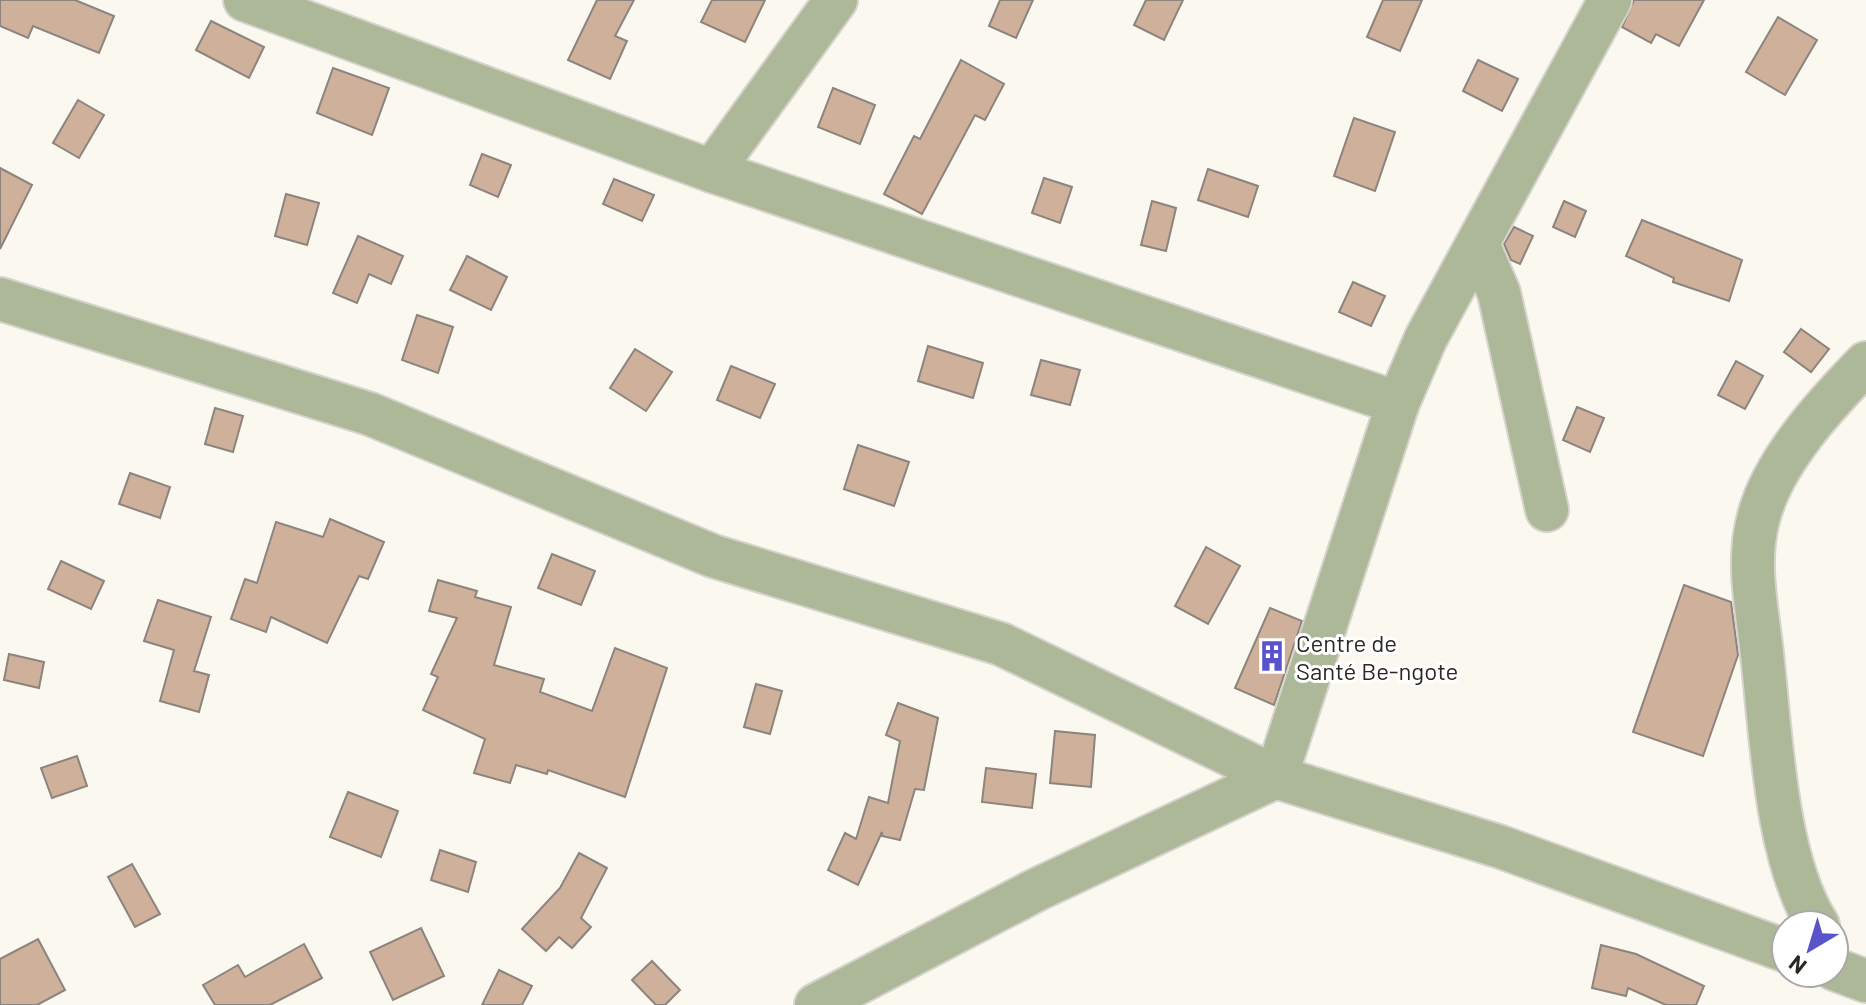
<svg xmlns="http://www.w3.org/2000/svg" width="1866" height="1005" font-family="Barlow,sans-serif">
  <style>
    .building { fill: #cfb09b; stroke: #8c847e; stroke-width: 2 }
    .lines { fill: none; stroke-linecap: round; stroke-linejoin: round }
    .minor-casing { stroke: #d5d3cb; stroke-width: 46 }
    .minor { stroke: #acb898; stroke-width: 42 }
    .labels { text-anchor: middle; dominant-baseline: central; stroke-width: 6; stroke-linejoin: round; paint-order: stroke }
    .poi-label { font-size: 24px; fill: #2a2825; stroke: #fff; text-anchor: start }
  </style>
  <rect width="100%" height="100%" fill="#fbf8ef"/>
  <g class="building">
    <path d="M0 0H75L114 16 99 53 33 26 28 38 0 26Z"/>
    <path d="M597 0H634L615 36 627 41 610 79 568 60Z"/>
    <path d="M712 0H765L745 42 701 22Z"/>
    <path d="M1000 0H1033L1016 38 989 26Z"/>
    <path d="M1146 0H1183L1164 40 1134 25Z"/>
    <path d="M1383 0H1422L1400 51 1367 37Z"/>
    <path d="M1634 0H1704L1679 46 1656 34 1651 43 1622 27Z"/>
    <path d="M1778 17 1817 40 1785 95 1746 72Z"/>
    <path d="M211 21 264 47 249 78 196 50Z"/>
    <path d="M961 60 1004 84 985 120 975 115 922 214 884 194 914 136 920 139Z"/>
    <path d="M1478 60 1518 79 1502 111 1463 91Z"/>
    <path d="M333 68 389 88 372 135 317 113Z"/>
    <path d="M833 88 875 105 860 144 818 127Z"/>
    <path d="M78 100 104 115 79 158 53 143Z"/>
    <path d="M1354 118 1395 132 1375 191 1334 176Z"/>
    <path d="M482 154 511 165 498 197 470 185Z"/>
    <path d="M0 168 32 185 0 249Z"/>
    <path d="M1208 169 1258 186 1248 217 1198 200Z"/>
    <path d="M1044 178 1072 187 1060 223 1032 213Z"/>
    <path d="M614 179 654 195 642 221 603 204Z"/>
    <path d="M286 194 319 203 307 245 275 236Z"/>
    <path d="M1152 201 1176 208 1166 251 1141 245Z"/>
    <path d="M1564 201 1586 211 1575 237 1553 227Z"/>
    <path d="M1642 220 1742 260 1729 301 1673 282 1674 278 1626 256Z"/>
    <path d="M1514 227 1533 236 1520 264 1511 260 1504 244Z"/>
    <path d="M358 236 403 256 391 284 369 274 357 303 333 293Z"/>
    <path d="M467 256 507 277 491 310 450 290Z"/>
    <path d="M1353 282 1385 296 1371 326 1339 312Z"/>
    <path d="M417 315 453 327 438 373 402 360Z"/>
    <path d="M1801 329 1829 349 1811 372 1784 352Z"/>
    <path d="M928 346 983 363 973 398 918 381Z"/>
    <path d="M635 349 672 372 646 411 610 388Z"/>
    <path d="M1041 360 1080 370 1070 405 1031 395Z"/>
    <path d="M1736 361 1763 376 1745 409 1718 395Z"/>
    <path d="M731 366 775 384 760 418 717 400Z"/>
    <path d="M1577 407 1604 418 1590 452 1563 440Z"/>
    <path d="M215 408 243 416 233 452 205 444Z"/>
    <path d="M858 445 909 462 894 506 844 489Z"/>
    <path d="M130 473 170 487 160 518 119 504Z"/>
    <path d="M330 519 384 542 368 579 359 576 327 643 271 617 266 632 231 619 245 579 257 583 276 522 323 537Z"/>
    <path d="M1206 547 1240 566 1208 624 1175 606Z"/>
    <path d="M552 554 595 571 581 605 538 588Z"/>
    <path d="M61 561 104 581 91 609 48 589Z"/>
    <path d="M438 580 477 591 475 597 511 607 494 665 544 679 540 692 592 711 615 648 667 668 625 797 548 770 547 774 516 765 510 783 474 773 485 739 423 710 438 677 431 674 457 618 429 611Z"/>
    <path d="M1684 585 1731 602 1738 655 1703 756 1633 732Z"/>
    <path d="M158 600 211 617 194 671 209 675 199 712 160 701 174 650 144 641Z"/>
    <path d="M1270 608 1302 621 1274 705 1235 688Z"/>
    <path d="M9 654 44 662 39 688 4 680Z"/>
    <path d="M756 684 782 691 770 734 744 727Z"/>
    <path d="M898 703 938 718 924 790 915 789 900 840 882 836V832L858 885 828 870 845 833 856 839 869 797 888 803 900 741 886 735Z"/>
    <path d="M1055 731 1095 735 1091 787 1050 783Z"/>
    <path d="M77 756 87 786 52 798 41 768Z"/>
    <path d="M986 768 1036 774 1032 808 982 802Z"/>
    <path d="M348 792 398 811 381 857 330 837Z"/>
    <path d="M440 850 476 862 468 892 431 880Z"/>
    <path d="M579 853 607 868 581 918 591 927 572 948 559 937 546 951 522 929 560 888Z"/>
    <path d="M132 864 160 914 135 927 108 877Z"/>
    <path d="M421 928 444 976 393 1000 370 952Z"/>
    <path d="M38 939 65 990 37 1005H0V959Z"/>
    <path d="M304 944 322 978 270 1005H215L203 985 238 965 245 977Z"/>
    <path d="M1601 945 1636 954 1704 986 1696 1005H1666L1628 988 1626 996 1592 988Z"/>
    <path d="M652 961 680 990 665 1005H656L632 980Z"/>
    <path d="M499 970 532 986 522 1005H482Z"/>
  </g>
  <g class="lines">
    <defs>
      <g id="minor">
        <path d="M245 0 712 171 1398 403"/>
        <path d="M712 171 836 0"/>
        <path d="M1478 244 1499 293 1547 510"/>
        <path d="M0 299 370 414 713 556 1001 644 1276 777 1501 847 1786 951"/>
        <path d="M1818 925C1775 858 1771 733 1762 654 1757 607 1746 562 1759 516 1774 460 1826 404 1866 363"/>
        <path d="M1834 969 1866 981"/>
        <path d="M816 1005 1036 890 1276 777 1398 403 1426 338 1610 0"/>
      </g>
    </defs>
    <use href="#minor" class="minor-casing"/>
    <use href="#minor" class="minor"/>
  </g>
  <defs>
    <symbol id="building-bare" viewBox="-9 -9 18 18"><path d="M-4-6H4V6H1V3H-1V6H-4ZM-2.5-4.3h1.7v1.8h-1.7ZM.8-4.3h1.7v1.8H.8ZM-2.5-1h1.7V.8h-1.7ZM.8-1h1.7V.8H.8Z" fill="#5954cc" stroke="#fff" stroke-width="2.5" paint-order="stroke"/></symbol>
  </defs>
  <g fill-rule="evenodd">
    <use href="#building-bare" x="1250" y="634" width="44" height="44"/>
  </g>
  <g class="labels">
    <g class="poi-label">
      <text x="1296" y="642">Centre de<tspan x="1296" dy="28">Santé Be-ngote</tspan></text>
    </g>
  </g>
  <g transform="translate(1810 949) rotate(218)"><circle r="38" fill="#ffffff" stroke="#aaa9a8" stroke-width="2"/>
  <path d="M0-6L14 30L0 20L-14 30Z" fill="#5954cc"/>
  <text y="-12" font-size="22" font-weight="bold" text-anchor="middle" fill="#2a2825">N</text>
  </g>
</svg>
